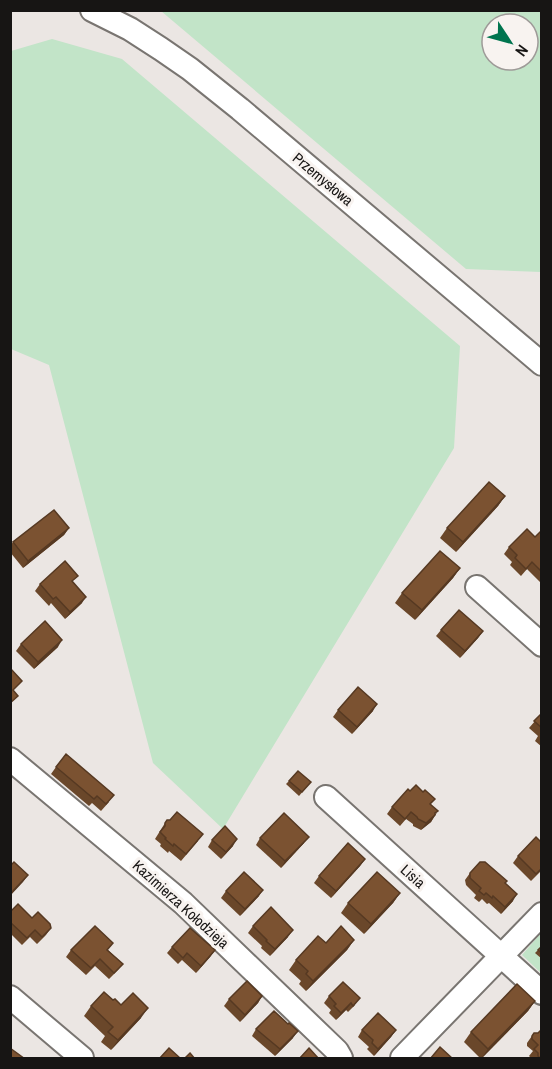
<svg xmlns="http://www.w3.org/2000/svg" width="552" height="1069" font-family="'Archivo Narrow',sans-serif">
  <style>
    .green { fill: #c2e4c8; fill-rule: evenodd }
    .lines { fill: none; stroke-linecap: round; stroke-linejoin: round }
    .minor-casing { stroke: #797571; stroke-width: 26 }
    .minor { stroke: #fff; stroke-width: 22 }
    .wall { fill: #6a472a }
    .shaded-wall { fill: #563922 }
    .building { fill: #7b5231; stroke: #563922; stroke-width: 1.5 }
    .labels { text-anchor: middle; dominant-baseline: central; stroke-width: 6; stroke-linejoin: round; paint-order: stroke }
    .street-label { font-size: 15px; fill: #171514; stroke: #f8f3f0 }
  </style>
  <rect width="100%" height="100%" fill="#ebe6e3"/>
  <g class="green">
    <path d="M161 11H541V272L466 269ZM492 24H528V60H492Z"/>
    <path d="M52 39 122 59 460 346 454 448 223 829 153 763 49 365 11 349V51Z"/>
    <path d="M541 933V973L522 955Z"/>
  </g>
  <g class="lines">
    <defs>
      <g id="minor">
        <path d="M92 10 130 29 161 49 190 69 240 109 542 364"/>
        <path d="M477 587 542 645"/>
        <path d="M10 759 183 903 337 1051 341 1058"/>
        <path d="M326 797 542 993"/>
        <path d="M10 997 82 1058"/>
        <path d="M402 1058 542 914"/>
      </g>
    </defs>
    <use href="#minor" class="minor-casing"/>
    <use href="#minor" class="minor"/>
  </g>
  <g class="wall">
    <path d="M505 496 498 506 456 552 440 538 447 528Z"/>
    <path d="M69 528 64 535 23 568 10 552V546L13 542Z"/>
    <path d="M542 534V580L540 582 527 569 521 576 510 565 512 562 504 554 509 547Z"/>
    <path d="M460 568 453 578 415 620 395 603 402 593Z"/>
    <path d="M74 583 82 603 65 619 51 603 49 606 35 591 40 584Z"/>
    <path d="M441 630 483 631 478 638 460 658 436 636Z"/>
    <path d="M21 644 58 647 34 669 16 651Z"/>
    <path d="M338 710 373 711 352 734 333 717Z"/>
    <path d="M542 713V747L535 741 538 736 529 728Z"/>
    <path d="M56 767 109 802 101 811 92 803 89 806 51 774Z"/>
    <path d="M289 781 311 782 299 796 286 784Z"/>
    <path d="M431 804 435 815 431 822 421 830 413 826V824L406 819 400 826 387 814 392 807Z"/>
    <path d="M165 823 198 841 181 861 169 851 168 853 160 846 161 844 155 839Z"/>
    <path d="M260 838 304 843 281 868 256 845Z"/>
    <path d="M212 840 233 846 221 859 208 847Z"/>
    <path d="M518 856 542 870 531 881 513 863Z"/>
    <path d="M365 859 360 866 331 898 314 883 319 876Z"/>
    <path d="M470 873 505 883 513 901 501 914 489 903 487 904 482 899 479 902 474 898 476 895 466 885 465 880Z"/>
    <path d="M226 891 259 896 240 916 221 898Z"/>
    <path d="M400 893 393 903 364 934 341 913 348 903Z"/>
    <path d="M10 912 32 918 51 928 46 935 37 944 30 937 22 945 10 933Z"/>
    <path d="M253 926 288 937 270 956 261 948 262 946 248 933Z"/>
    <path d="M354 940 347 950 306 991 299 984 301 981 289 970 296 960 326 943Z"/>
    <path d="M542 946V959L535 953Z"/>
    <path d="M172 947 215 950 210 957 196 973 182 960 178 964 167 953Z"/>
    <path d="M71 950H108L123 964 118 970 109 979 95 966 86 975 66 957Z"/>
    <path d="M262 996 258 1003 240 1022 224 1006 229 999Z"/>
    <path d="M329 996 355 1005 348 1012 346 1010 336 1020 329 1013 331 1010 324 1003Z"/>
    <path d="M113 1000 141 1018 111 1050 101 1042 105 1036 84 1016 91 1006Z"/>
    <path d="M535 1001 528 1011 481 1059 464 1042 471 1032Z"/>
    <path d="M256 1029 293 1038 275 1056 252 1036Z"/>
    <path d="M362 1030H396L391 1037 374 1056 367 1049 369 1047 358 1037Z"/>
    <path d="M534 1033 542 1059H532L529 1056 533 1051 527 1046V1043Z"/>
  </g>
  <g class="shaded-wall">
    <path d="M505 496 498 506 456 552 463 542Z"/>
    <path d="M69 528 64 535 23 568 28 561Z"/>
    <path d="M460 568 453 578 415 620 422 610Z"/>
    <path d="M86 597 82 603 65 619 70 612Z"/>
    <path d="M483 631 478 638 460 658 465 651Z"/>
    <path d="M62 640 58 647 34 669 38 662Z"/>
    <path d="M377 704 373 711 352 734 357 727Z"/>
    <path d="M438 811 431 822 421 830 426 823Z"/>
    <path d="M309 837 304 843 281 868 285 861Z"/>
    <path d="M237 839 233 846 221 859 226 852Z"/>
    <path d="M365 859 360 866 331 898 336 891Z"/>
    <path d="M28 875 23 882 10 896V894Z"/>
    <path d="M263 890 259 896 240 916 245 909Z"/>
    <path d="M400 893 393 903 364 934 371 924Z"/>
    <path d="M517 894 513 901 501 914 505 907Z"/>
    <path d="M293 930 288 937 270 956 275 949Z"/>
    <path d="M354 940 347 950 306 991 313 981Z"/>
    <path d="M215 950 210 957 196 973 201 966Z"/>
    <path d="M262 996 258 1003 240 1022 245 1015Z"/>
    <path d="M535 1001 528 1011 481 1059 488 1049Z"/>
    <path d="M351 1003 346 1010 336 1020 341 1013Z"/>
    <path d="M148 1008 141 1018 111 1050 118 1040Z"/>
    <path d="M396 1030 391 1037 374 1056 378 1049Z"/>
    <path d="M298 1031 293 1038 275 1056 280 1049Z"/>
  </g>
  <g class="building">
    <path d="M489 482 505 496 463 542 447 528Z"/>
    <path d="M54 510 69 528 28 561 13 542Z"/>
    <path d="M527 529 535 537 540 532 542 534V572L532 562 526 569 515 558 517 555 509 547Z"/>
    <path d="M440 551 460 568 422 610 402 593Z"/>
    <path d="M65 561 78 576 72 581 86 597 70 612 56 597 53 599 40 584Z"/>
    <path d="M459 610 483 631 465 651 441 630Z"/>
    <path d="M45 621 62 640 38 662 21 644Z"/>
    <path d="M10 668 22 681 13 690 18 696 10 703Z"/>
    <path d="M358 687 377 704 357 727 338 710Z"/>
    <path d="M542 713V728L534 721Z"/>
    <path d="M66 754 114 795 106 804 97 796 94 799 56 767Z"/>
    <path d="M298 771 311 782 302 792 289 781Z"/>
    <path d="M416 785 423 792 425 790 435 799 430 804 438 811 435 813V815L426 823 418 819 417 817 411 812 405 819 392 807 408 789 410 791Z"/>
    <path d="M177 812 203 834 186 854 174 844 173 846 165 839 166 838 160 832 165 826V823L167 820H170Z"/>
    <path d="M284 813 309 837 285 861 260 838Z"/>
    <path d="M225 826 237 839 226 852 212 840Z"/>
    <path d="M536 837 542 843V868L536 874 518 856Z"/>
    <path d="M348 843 365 859 336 891 319 876Z"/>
    <path d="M14 862 28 875 10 894V866Z"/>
    <path d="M480 862H485L507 881 505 883 517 894 505 907 493 896 492 898 486 893 484 895 479 891 481 888 470 878V873Z"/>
    <path d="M244 872 263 890 245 909 226 891Z"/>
    <path d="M377 872 400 893 371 924 348 903Z"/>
    <path d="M18 904 32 918 38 912 50 924 51 928 42 937 35 930 27 938 10 922V912Z"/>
    <path d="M271 907 293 930 275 949 266 941 267 940 253 926Z"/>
    <path d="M95 926 113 943 107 950 123 964 114 973 100 959 91 968 71 950Z"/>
    <path d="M341 926 354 940 313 981 306 974 308 971 296 960 318 936 326 943Z"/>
    <path d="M190 928 215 950 201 966 187 953 183 958 172 947Z"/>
    <path d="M542 946V953L538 950Z"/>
    <path d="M247 981 262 996 245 1015 229 999Z"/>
    <path d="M343 982 360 998 353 1006 351 1003 341 1013 334 1006 336 1004 329 996Z"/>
    <path d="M517 984 535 1001 488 1049 471 1032Z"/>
    <path d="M104 992 113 1000 115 999 121 1005 133 993 148 1008 118 1040 108 1032 113 1027 91 1006Z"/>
    <path d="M274 1011 288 1024 289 1023 298 1031 280 1049 256 1029Z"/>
    <path d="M378 1013 396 1030 378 1049 372 1043 373 1040 362 1030Z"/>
    <path d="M542 1029V1058H540L538 1056V1053L534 1049 538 1045 532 1039V1036L534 1033H538Z"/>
    <path d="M440 1047 453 1059H430Z"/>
    <path d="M10 1048 25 1059H10Z"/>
    <path d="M169 1048 181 1059H159Z"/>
    <path d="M309 1048 319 1059H299Z"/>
    <path d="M190 1053 195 1059H184Z"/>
  </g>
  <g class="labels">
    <g class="street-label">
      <text transform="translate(323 179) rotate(40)">Przemysłowa</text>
      <text transform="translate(413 876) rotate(42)">Lisia</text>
      <text transform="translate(181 904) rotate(42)">Kazimierza Kołodzieja</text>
    </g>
  </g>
  <rect width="552" height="1069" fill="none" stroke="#171514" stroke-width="24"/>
  <g transform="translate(510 42) rotate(126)"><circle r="28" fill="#f8f3f0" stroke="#9e9a98" stroke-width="1.5"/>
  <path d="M0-4.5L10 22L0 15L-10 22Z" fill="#00744e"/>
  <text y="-9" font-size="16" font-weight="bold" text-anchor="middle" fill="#171514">N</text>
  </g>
</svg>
